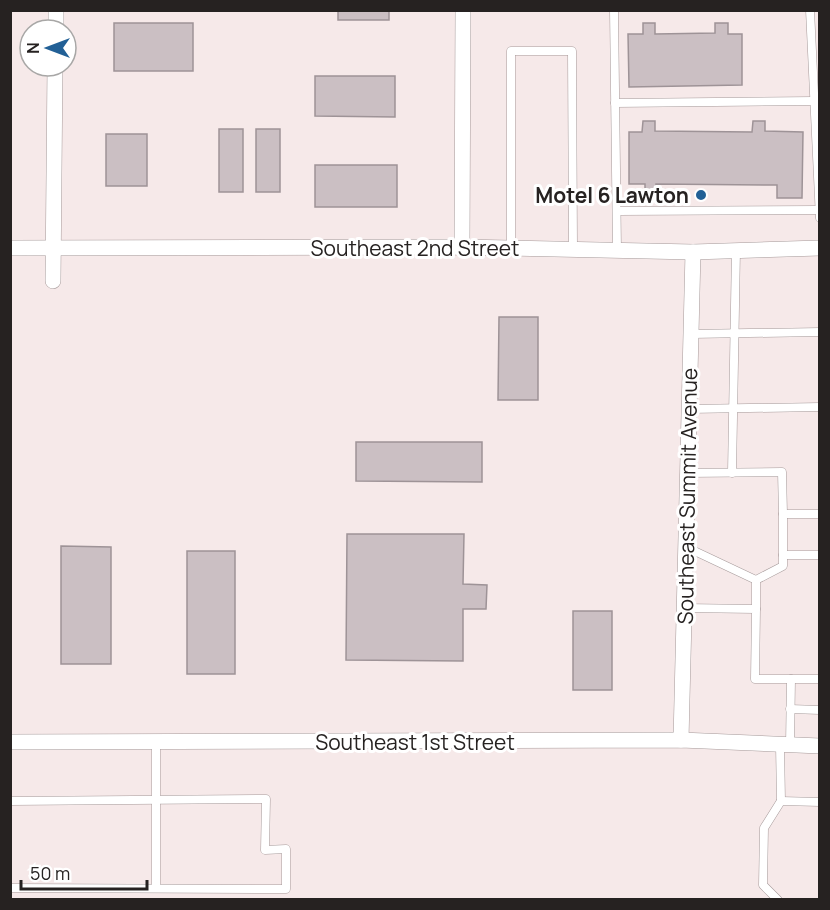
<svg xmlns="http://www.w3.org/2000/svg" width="830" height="910" font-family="Manrope,sans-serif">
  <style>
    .building { fill: #cbbfc3; stroke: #9e9397; stroke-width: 1.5 }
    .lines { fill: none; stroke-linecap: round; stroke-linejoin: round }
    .service-casing { stroke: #a69a9a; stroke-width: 9 }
    .minor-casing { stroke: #a69a9a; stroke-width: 16 }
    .service { stroke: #fff; stroke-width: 8 }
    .minor { stroke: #fff; stroke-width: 15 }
    .poi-dot { fill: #226096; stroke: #fff; stroke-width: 2 }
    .labels { text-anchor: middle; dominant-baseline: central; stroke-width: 6; stroke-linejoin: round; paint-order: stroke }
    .poi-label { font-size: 21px; font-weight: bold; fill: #262221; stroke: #fff; text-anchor: end }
    .street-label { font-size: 21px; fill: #262221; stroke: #fff }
  </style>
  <rect width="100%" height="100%" fill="#f6e9e9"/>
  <g class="building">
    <rect x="338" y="10" width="51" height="10"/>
    <rect x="114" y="23" width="79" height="48"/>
    <path d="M643 23H655V34L715 33V23H728V34H742V85L629 87 628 34H643Z"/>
    <path d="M315 76H395V117L315 116Z"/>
    <path d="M643 121H655V131L752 132 753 121H765V131L803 132 802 198H777V185L656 184V193H645V184H629V132H642Z"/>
    <rect x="219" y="129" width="24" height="63"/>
    <rect x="256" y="129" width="24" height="63"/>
    <rect x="106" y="134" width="41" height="52"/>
    <rect x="315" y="165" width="82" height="42"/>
    <path d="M499 317H538V400H498Z"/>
    <path d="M356 442H482V482L356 481Z"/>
    <path d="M347 534H464L463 584 487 585 486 609H463V661L346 660Z"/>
    <path d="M61 546 111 547V664H61Z"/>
    <rect x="187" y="551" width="48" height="123"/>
    <rect x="573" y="611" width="39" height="79"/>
  </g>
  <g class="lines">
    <defs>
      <g id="service">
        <path d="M614 10 617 250"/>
        <path d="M810 10 820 218"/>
        <path d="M615 103 814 101"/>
        <path d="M617 211 819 210"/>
        <path d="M511 248V51H572L573 249"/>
        <path d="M691 334 820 332"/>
        <path d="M689 409 820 407"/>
        <path d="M687 473 782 472 783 514H820"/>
        <path d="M732 473 736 250"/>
        <path d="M686 547 756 580"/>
        <path d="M783 555H820"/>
        <path d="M684 608 756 609 755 679H820"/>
        <path d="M756 609V580L783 566V514"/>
        <path d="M790 709 820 710"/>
        <path d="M780 745 781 801"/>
        <path d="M790 745 791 679"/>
        <path d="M10 801 266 799 265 850 286 849V889L10 888"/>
        <path d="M156 888V743"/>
        <path d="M778 900 763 885 764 828 781 801 820 802"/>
      </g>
      <g id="minor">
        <path d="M56 30V10"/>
        <path d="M462 247 463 10"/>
        <path d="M10 248 462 247 693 252 820 248"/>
        <path d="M53 281 55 66"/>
        <path d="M681 740 693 252"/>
        <path d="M10 742 681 740 820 746"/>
      </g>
    </defs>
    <use href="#service" class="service-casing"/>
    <use href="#minor" class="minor-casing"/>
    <use href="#service" class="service"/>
    <use href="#minor" class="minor"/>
  </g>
  <circle class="poi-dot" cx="701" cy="195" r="6"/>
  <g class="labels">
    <g class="poi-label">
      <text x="689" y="195">Motel 6 Lawton</text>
    </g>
    <g class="street-label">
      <text x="415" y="248">Southeast 2nd Street</text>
      <text transform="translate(687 496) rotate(-89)">Southeast Summit Avenue</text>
      <text x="415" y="742">Southeast 1st Street</text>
    </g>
  </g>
  <rect width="830" height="910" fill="none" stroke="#262221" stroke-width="24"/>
  <g transform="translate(48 48) rotate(270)"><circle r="28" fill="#ffffff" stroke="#a8a7a6" stroke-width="1.5"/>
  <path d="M0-4.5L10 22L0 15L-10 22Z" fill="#226096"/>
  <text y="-9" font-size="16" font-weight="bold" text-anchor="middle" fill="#262221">N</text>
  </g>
  <path d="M21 880v9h126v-9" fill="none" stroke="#262221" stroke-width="3"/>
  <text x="30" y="880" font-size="18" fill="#262221" stroke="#ffffff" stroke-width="4.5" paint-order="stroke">50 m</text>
</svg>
